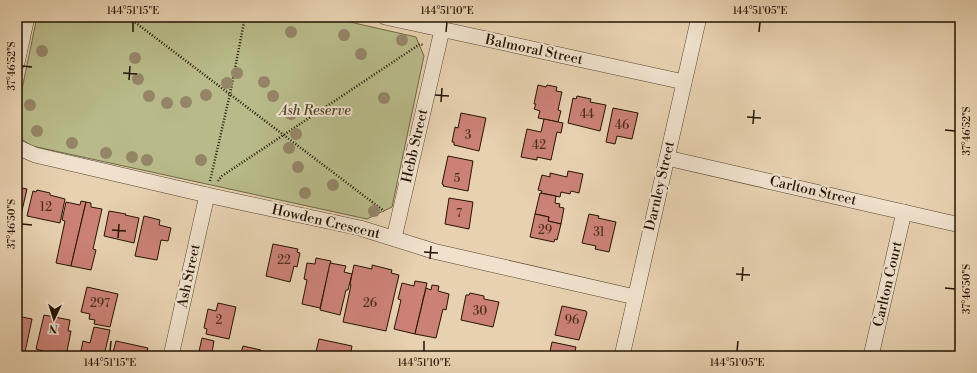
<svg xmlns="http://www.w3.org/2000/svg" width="977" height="373" font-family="'Libre Bodoni',serif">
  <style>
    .green { fill: #b8ba89; stroke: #6e6745 }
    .building { fill: #cb8176; stroke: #241401 }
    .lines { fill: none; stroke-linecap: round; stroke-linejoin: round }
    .street-casing { stroke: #55432d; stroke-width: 16 }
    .path { stroke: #241401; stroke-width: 2.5; stroke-dasharray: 1 2; stroke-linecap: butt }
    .street { stroke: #efe1cc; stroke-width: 15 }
    .tree { fill: #948566 }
    .ticks { fill: none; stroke: #241401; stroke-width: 1.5 }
    .labels { text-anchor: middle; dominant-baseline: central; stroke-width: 4; stroke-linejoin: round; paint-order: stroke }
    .number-label { font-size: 12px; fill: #4e2f1e }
    .street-label { font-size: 14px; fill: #241401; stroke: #efe1cc }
    .park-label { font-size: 14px; font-style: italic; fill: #50462a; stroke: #efe1cc }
    .neatline { fill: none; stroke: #241401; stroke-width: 1.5 }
    .ticks-label { font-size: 10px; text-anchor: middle; fill: #241401 }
  </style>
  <rect width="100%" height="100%" fill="#e7d1b0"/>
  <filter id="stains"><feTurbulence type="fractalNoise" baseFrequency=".005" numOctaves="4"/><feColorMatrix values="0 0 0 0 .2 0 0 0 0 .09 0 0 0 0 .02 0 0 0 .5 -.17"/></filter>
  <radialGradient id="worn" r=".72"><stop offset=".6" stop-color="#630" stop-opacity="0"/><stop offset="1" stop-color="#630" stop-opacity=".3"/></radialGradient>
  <path class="green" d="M37 17H328L416 37 424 56 392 207 367 219 32 146 20 138 17 132V113Z"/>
  <g class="building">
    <path d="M538 85 546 87 547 85 557 87 556 91 562 92 558 110 561 111 558 122 538 118 540 111 534 109 536 104H534Z"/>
    <path d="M577 96 591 99 590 102 606 105 600 131 568 123 573 98 576 99Z"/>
    <path d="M613 108 638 113 632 139 617 136 615 144 606 142Z"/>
    <path d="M461 113 486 118 479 151 454 145V142H452L455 127 458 128Z"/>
    <path d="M544 119 563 123 561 133 557 132 551 160 537 157V160L521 157 527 129 541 132Z"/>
    <path d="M448 156 473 161 468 191 443 186 444 185 442 184Z"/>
    <path d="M568 171 583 174 579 193 571 191 570 194 561 192 560 197 541 193 542 191 538 190 542 175 550 177V173L567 177Z"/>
    <path d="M17 185V187L27 189 21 215 17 214Z"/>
    <path d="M37 190 50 193V195L65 199 60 223 27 216 33 191 36 192Z"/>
    <path d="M540 193 556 196 555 203 560 204 559 207 564 208 561 224 548 221 549 217 535 214Z"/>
    <path d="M449 198 473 202 469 229 445 224Z"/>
    <path d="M81 201 86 202 71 266 56 263 65 221 62 220 66 202 80 205Z"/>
    <path d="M86 202 91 203V207L102 209 93 249 96 250 91 270 71 266Z"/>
    <path d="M109 211 126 214 125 215 139 218 134 243 104 236Z"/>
    <path d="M535 214 549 217 548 221 561 224 557 240 555 239 554 242 530 237Z"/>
    <path d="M589 214 599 216 598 218 616 222 609 252 595 249 596 246 582 243Z"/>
    <path d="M144 216 160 220 159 225 171 228 168 241 161 240 157 260 135 256Z"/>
    <path d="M273 244 298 249 297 252 300 253 297 267 294 266 290 282 266 276Z"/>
    <path d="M316 258 331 261 320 308 302 304 307 280 304 279 307 263 315 264Z"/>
    <path d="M330 263 346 266 344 272 352 274 348 290H346L340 315 320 310Z"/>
    <path d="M354 265 372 269V265L392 270 391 273 399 275 386 331 343 322 351 285 350 284Z"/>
    <path d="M415 281 427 283 415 334 394 329 401 300 398 299 402 283 414 286Z"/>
    <path d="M432 285 439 286 438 291 449 294 446 310 443 309 436 338 415 334 426 288 431 290Z"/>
    <path d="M87 287 118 294 110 327 94 324 95 320 89 319 90 314 81 312Z"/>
    <path d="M470 293 484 296V299L499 302 493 327 461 320 466 295H469Z"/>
    <path d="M218 303 236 307 229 339 206 334 207 329 204 328 208 309 216 311Z"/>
    <path d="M562 306 586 311 587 313 579 340 555 335Z"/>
    <path d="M44 315 70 320 68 331H71L66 356 50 354V353L36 349Z"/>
    <path d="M17 316 32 319 25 352 17 350Z"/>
    <path d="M94 327 110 330 104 356 80 355 83 341 90 343Z"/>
    <path d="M202 338 214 341 212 352 223 354V356H198Z"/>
    <path d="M319 339 352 346 350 356H315Z"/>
    <path d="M116 341 148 348 146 356H112Z"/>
    <path d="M552 342 576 347 574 356H549Z"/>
    <path d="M243 346 261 350V352L269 354 268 356H240Z"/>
  </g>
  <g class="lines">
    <defs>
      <g id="street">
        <path d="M385 17 684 82"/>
        <path d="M17 63 27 17"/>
        <path d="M17 147 35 155 207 195 360 228 433 251 635 297"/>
        <path d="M667 158 960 225"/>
        <path d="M394 238 442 30"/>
        <path d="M171 356 207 195"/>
        <path d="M622 356 699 17"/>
        <path d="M871 356 904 212"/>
      </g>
    </defs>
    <use href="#street" class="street-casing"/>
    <g class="path">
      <path d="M128 17 384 211"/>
      <path d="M210 181 230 94 245 17"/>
      <path d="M218 181 222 176 420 44 423 45"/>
    </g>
    <use href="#street" class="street"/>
  </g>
  <g class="tree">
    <circle cx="291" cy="32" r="6"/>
    <circle cx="344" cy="35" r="6"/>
    <circle cx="402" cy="40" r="6"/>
    <circle cx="42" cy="51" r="6"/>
    <circle cx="361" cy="54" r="6"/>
    <circle cx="135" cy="58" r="6"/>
    <circle cx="237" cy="73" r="6"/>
    <circle cx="138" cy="79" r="6"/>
    <circle cx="264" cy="82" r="6"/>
    <circle cx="227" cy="83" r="6"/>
    <circle cx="206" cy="95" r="6"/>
    <circle cx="149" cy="96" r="6"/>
    <circle cx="273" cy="96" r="6"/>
    <circle cx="384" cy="98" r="6"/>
    <circle cx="186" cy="102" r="6"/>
    <circle cx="167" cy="103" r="6"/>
    <circle cx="30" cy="105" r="6"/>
    <circle cx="291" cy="114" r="6"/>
    <circle cx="37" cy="131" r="6"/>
    <circle cx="296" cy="134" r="6"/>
    <circle cx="72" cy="143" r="6"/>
    <circle cx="289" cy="148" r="6"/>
    <circle cx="106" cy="153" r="6"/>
    <circle cx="132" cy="157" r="6"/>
    <circle cx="147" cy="160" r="6"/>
    <circle cx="201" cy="160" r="6"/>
    <circle cx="298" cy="167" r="6"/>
    <circle cx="333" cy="185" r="6"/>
    <circle cx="305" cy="193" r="6"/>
    <circle cx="374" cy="211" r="6"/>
  </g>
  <path class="ticks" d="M133 32V22M446 32 447 22M759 32 760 22M22 66 32 67M123 73 137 74M129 80 130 66M435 95 449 96M441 102 442 88M747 117 761 118M753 124 754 110M945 130 955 131M22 224 32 225M112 230 126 231M118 238 119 224M424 252 438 253M430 259 431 246M736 274 750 275M742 281 743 267M945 288 955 289M110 351 111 341M424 351V341M737 351 738 341"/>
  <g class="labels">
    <g class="number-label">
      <text x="587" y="114">44</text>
      <text x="622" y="125">46</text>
      <text x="468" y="135">3</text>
      <text x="539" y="145">42</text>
      <text x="457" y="178">5</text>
      <text x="46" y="207">12</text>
      <text x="459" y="213">7</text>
      <text x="545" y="230">29</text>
      <text x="599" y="232">31</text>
      <text x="284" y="260">22</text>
      <text x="100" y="303">297</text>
      <text x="370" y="303">26</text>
      <text x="480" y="311">30</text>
      <text x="219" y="320">2</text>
      <text x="572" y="320">96</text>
    </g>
    <g class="street-label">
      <text transform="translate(534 50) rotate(12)">Balmoral Street</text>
      <text transform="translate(415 146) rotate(-77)">Hebb Street</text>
      <text transform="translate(660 186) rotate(-77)">Darnley Street</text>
      <text transform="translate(813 191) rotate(13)">Carlton Street</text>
      <text transform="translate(326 222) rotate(13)">Howden Crescent</text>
      <text transform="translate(189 276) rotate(-78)">Ash Street</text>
      <text transform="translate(888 284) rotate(-77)">Carlton Court</text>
    </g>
    <g class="park-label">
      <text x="315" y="111">Ash Reserve</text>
    </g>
  </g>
  <rect width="977" height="373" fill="none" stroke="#e7d1b0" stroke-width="44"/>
  <g transform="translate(54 319) rotate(184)" stroke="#efe1cc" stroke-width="3" paint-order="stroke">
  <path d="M0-3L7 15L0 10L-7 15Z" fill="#241401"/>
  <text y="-6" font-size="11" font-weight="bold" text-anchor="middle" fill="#241401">N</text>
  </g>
  <rect x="22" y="22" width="933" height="329" class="neatline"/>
  <g class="ticks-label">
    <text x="133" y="14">144°51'15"E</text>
    <text x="447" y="14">144°51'10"E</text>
    <text x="760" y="14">144°51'05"E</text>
    <text transform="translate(11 66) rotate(-90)" y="4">37°46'52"S</text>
    <text transform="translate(966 131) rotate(-90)" y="4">37°46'52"S</text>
    <text transform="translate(11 224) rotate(-90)" y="4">37°46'50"S</text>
    <text transform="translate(966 289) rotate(-90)" y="4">37°46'50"S</text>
    <text x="110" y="366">144°51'15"E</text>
    <text x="424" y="366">144°51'10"E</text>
    <text x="737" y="366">144°51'05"E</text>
  </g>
  <rect width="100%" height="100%" filter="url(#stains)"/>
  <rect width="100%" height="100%" fill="url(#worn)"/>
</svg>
